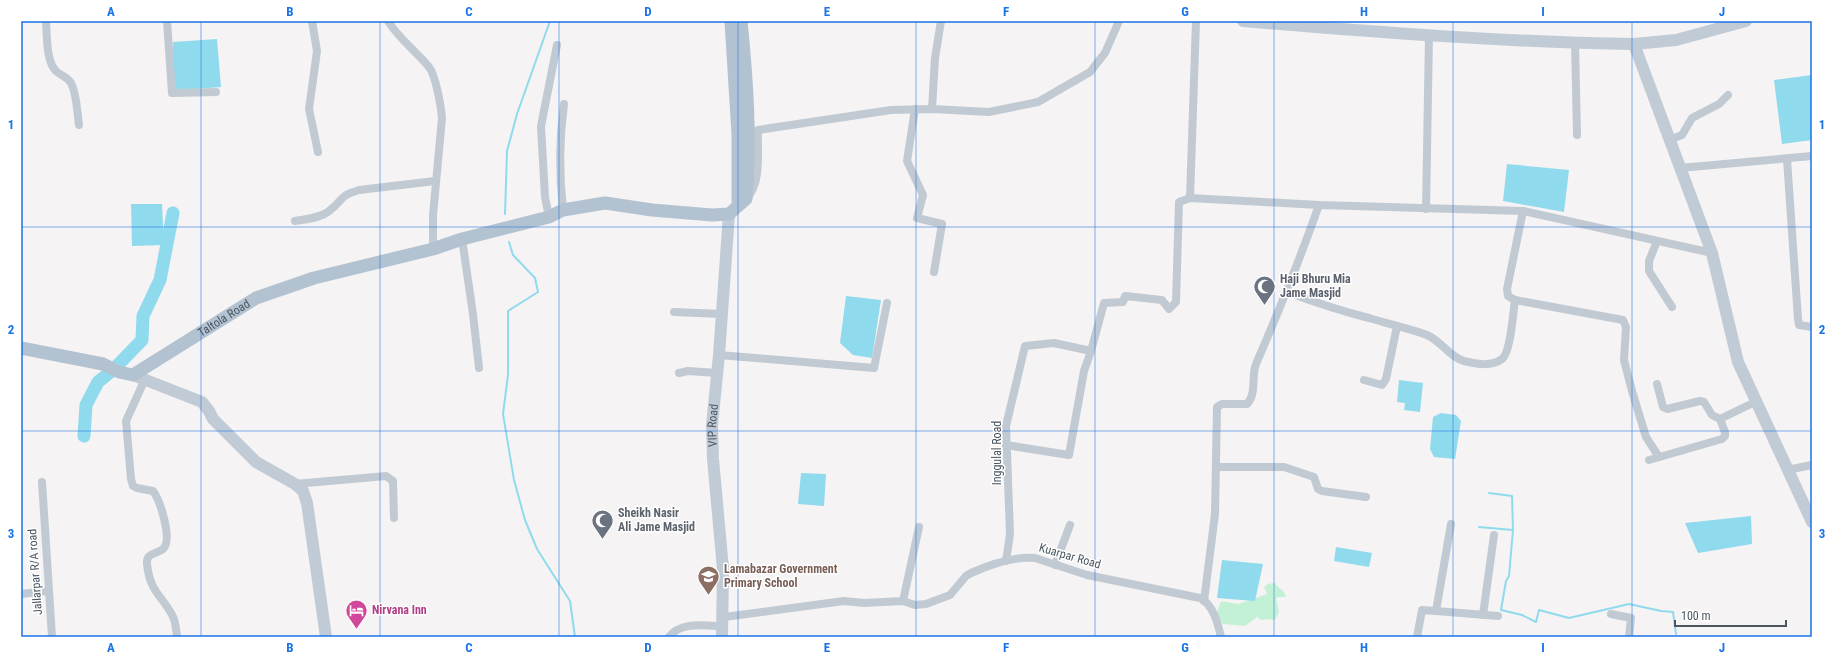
<svg xmlns="http://www.w3.org/2000/svg" width="1833" height="658" font-family="'Roboto Condensed',sans-serif">
  <style>
    .green { fill: #c3f1d5 }
    .water { fill: #90daee }
    .lines { fill: none; stroke-linecap: round; stroke-linejoin: round }
    .stream { stroke: #90daee; stroke-width: 2 }
    .river { stroke: #90daee; stroke-width: 13 }
    .street { stroke: #c1cad2; stroke-width: 8 }
    .secondary { stroke: #c1cbd6; stroke-width: 12 }
    .primary { stroke: #b3c2d1; stroke-width: 13 }
    .grid { fill: none; stroke: #1a73e8; stroke-width: 1; stroke-opacity: 0.55 }
    .labels { text-anchor: middle; dominant-baseline: central; stroke-width: 3; stroke-linejoin: round; paint-order: stroke }
    .worship-label { font-size: 12px; font-weight: bold; fill: #5b616d; stroke: #fff; text-anchor: start }
    .street-label { font-size: 12px; fill: #4a5661; stroke: #fff }
    .education-label { font-size: 12px; font-weight: bold; fill: #785e54; stroke: #fff; text-anchor: start }
    .hotel-label { font-size: 12px; font-weight: bold; fill: #b23c85; stroke: #fff; text-anchor: start }
    .neatline { fill: none; stroke: #1a73e8; stroke-width: 1.5 }
    .grid-label { font-size: 13px; text-anchor: middle; font-weight: bold; fill: #1a73e8 }
  </style>
  <rect width="100%" height="100%" fill="#f5f3f3"/>
  <path class="green" d="M1274 583 1284 592 1286 597H1278L1276 599 1279 612 1275 620 1267 619 1261 620 1257 617 1245 626 1223 624 1216 615 1221 601 1238 604 1267 594 1264 587 1268 584Z"/>
  <g class="water">
    <path d="M217 39 221 87 172 91 173 42Z"/>
    <path d="M1812 75V140L1782 144 1774 80Z"/>
    <path d="M1507 164 1569 170 1564 212 1503 201Z"/>
    <path d="M131 204H162L164 245 132 246Z"/>
    <path d="M846 296 881 300 872 358 853 355 840 343Z"/>
    <path d="M1399 380 1423 383 1420 412 1404 410 1405 403 1397 402Z"/>
    <path d="M1441 413 1456 415 1461 421 1455 459 1434 457 1430 449 1433 417Z"/>
    <path d="M801 473 826 474 824 506 798 504Z"/>
    <path d="M1751 516 1752 544 1698 553 1685 523Z"/>
    <path d="M1336 547 1372 553 1369 567 1334 561Z"/>
    <path d="M1222 560 1263 564 1255 601 1217 598Z"/>
  </g>
  <g class="lines">
    <g class="stream">
      <path d="M505 214 507 151 517 114 550 21"/>
      <path d="M509 242 513 255 535 278 538 292 508 311V375L503 414 514 480 525 520 537 549 570 601 575 637"/>
      <path d="M1479 527 1513 530 1512 496 1489 493"/>
      <path d="M1513 530 1509 576 1506 581 1501 610 1522 615 1536 622 1539 610 1569 618 1629 604 1661 611 1673 612 1676 634"/>
    </g>
    <path class="river" d="M84 436 86 405 98 382 114 369 142 340 143 316 160 280 173 213"/>
    <g class="street">
      <path d="M46 21C47 34 46 62 56 71 61 76 67 76 71 83 77 94 77 112 79 125"/>
      <path d="M167 21 172 93 216 92"/>
      <path d="M312 21 317 51 309 109 318 152"/>
      <path d="M388 21C399 39 416 51 429 67 436 76 441 107 442 118L433 215V249"/>
      <path d="M1575 43 1577 135"/>
      <path d="M915 109 907 161 923 195 917 218 942 224 934 272"/>
      <path d="M932 109 935 58 941 21"/>
      <path d="M1669 140 1682 135 1692 118 1719 104 1728 95"/>
      <path d="M1787 159 1798 319 1799 325 1812 327"/>
      <path d="M1680 168 1812 156"/>
      <path d="M747 198C762 182 757 151 758 130L891 110 932 109 989 112 1038 102 1090 72 1105 53 1119 21"/>
      <path d="M1190 198 1196 21"/>
      <path d="M1426 209 1429 35"/>
      <path d="M563 210C559 174 559 140 564 104"/>
      <path d="M1523 211 1507 289 1508 296 1515 300 1623 320 1626 327 1624 360 1632 391 1646 437 1659 457"/>
      <path d="M549 217 545 197 541 126 557 45"/>
      <path d="M295 221C306 219 321 218 329 211 344 200 338 196 359 190L435 181"/>
      <path d="M462 239 473 314 479 368"/>
      <path d="M1657 241 1649 261V271L1672 307"/>
      <path d="M1287 292C1314 302 1341 311 1369 318 1388 324 1409 328 1427 335 1441 341 1451 358 1464 361 1476 364 1491 367 1502 359 1511 352 1513 312 1515 300"/>
      <path d="M674 312 722 314"/>
      <path d="M719 355 874 368 887 303"/>
      <path d="M679 373 688 371 717 373"/>
      <path d="M145 379 126 421 131 479 133 486 137 488 153 491C160 500 173 540 163 549 156 555 146 552 147 564 150 591 160 594 171 613 176 620 176 629 177 637"/>
      <path d="M1364 380 1382 385 1386 379 1397 326"/>
      <path d="M1657 384 1663 407 1667 409 1700 401 1704 402 1712 415 1720 419 1755 402"/>
      <path d="M1006 445 1069 455 1084 371 1091 351 1104 303 1123 302 1125 296 1162 300 1169 309 1176 302 1179 202 1190 198 1319 205 1523 211 1712 253"/>
      <path d="M1649 460 1722 439 1725 436V432L1720 419"/>
      <path d="M1216 467H1284L1314 477 1318 489 1322 491 1366 497"/>
      <path d="M1787 470 1812 465"/>
      <path d="M42 482 52 637"/>
      <path d="M295 484 386 476 393 481 394 518"/>
      <path d="M1006 561 1010 534 1006 426 1025 346 1054 343 1091 351"/>
      <path d="M1055 565 1070 525"/>
      <path d="M21 594 48 591"/>
      <path d="M903 601 919 527"/>
      <path d="M1204 601 1215 514 1217 407 1222 404H1247C1257 394 1251 376 1256 364 1279 311 1300 259 1319 205"/>
      <path d="M1436 611 1498 616"/>
      <path d="M1611 614 1631 618 1629 637"/>
      <path d="M1483 615 1494 535"/>
      <path d="M724 617 844 601 864 603 903 601 915 605 926 604 950 595 966 576 971 573C991 564 1013 556 1035 558L1087 575 1200 598C1213 604 1218 624 1221 637"/>
      <path d="M669 637C681 621 705 626 723 626"/>
      <path d="M1417 637 1422 610 1436 611 1451 524"/>
    </g>
    <g class="secondary">
      <path d="M1243 21C1373 32 1503 42 1634 44L1712 253 1738 362 1812 522"/>
      <path d="M1634 44 1676 40 1746 21"/>
      <path d="M133 375 202 402 209 411 213 419 256 462 295 484 303 491 307 503 326 637"/>
      <path id="s1" d="M722 637 723 569 713 459 712 425 719 355 729 214"/>
    </g>
    <g class="primary">
      <path d="M731 21 738 134V201"/>
      <path id="s2" d="M21 348 103 364 119 372 133 375 256 298 314 278 433 249 462 239 549 217 563 210 605 203 652 210 712 215 729 214 746 199C751 139 747 80 741 21"/>
    </g>
  </g>
  <path class="grid" d="M201 21V637M380 21V637M559 21V637M738 21V637M916 21V637M1095 21V637M1274 21V637M1453 21V637M1632 21V637M21 227H1812M21 431H1812"/>
  <defs>
    <symbol id="mosque-pin" viewBox="-11 -11 22 30"><path d="M0 17L-7.5 6A9.5 9.5 0 1 1 7.5 6Z" fill="#6b7280" stroke="#fff"/><path d="M3.5-4.9A6 6 0 1 0 3.5 4.9A5 5 0 1 1 3.5-4.9Z" fill="#fff"/></symbol>
    <symbol id="school-pin" viewBox="-11 -11 22 30"><path d="M0 17L-7.5 6A9.5 9.5 0 1 1 7.5 6Z" fill="#8d6e63" stroke="#fff"/><path d="M0-5L7-2L0 1L-7-2ZM-4 1L0 2.5L4 1V4Q0 6-4 4Z" fill="#fff"/></symbol>
    <symbol id="hotel-pin" viewBox="-11 -11 22 30"><path d="M0 17L-7.5 6A9.5 9.5 0 1 1 7.5 6Z" fill="#d1479c" stroke="#fff"/><path d="M-6-4.5h1.5V1H6V5H4.5V3h-9V5H-6ZM-4 0a1.8 1.8 0 1 1 3.6 0ZM.5 0V-2.5h3Q6-2.5 6 0Z" fill="#fff"/></symbol>
  </defs>
  <g fill-rule="evenodd">
    <use href="#mosque-pin" x="1252" y="274" width="25" height="34"/>
    <use href="#mosque-pin" x="590" y="508" width="25" height="34"/>
    <use href="#school-pin" x="696" y="564" width="25" height="34"/>
    <use href="#hotel-pin" x="344" y="598" width="25" height="34"/>
  </g>
  <g class="labels">
    <g class="worship-label">
      <text x="1280" y="279">Haji Bhuru Mia<tspan x="1280" dy="14">Jame Masjid</tspan></text>
      <text x="618" y="513">Sheikh Nasir<tspan x="618" dy="14">Ali Jame Masjid</tspan></text>
    </g>
    <g class="street-label">
      <text stroke="none"><textPath href="#s2" startOffset="223">Taltola Road</textPath></text>
      <text stroke="none"><textPath href="#s1" startOffset="212">VIP Road</textPath></text>
      <text transform="translate(997 453) rotate(-90)">Inggulal Road</text>
      <text transform="translate(1070 556) rotate(16)">Kuarpar Road</text>
      <text transform="translate(35 572) rotate(-94)">Jallarpar R/A road</text>
    </g>
    <g class="education-label">
      <text x="724" y="569">Lamabazar Government<tspan x="724" dy="14">Primary School</tspan></text>
    </g>
    <g class="hotel-label">
      <text x="372" y="610">Nirvana Inn</text>
    </g>
  </g>
  <rect width="1833" height="658" fill="none" stroke="#ffffff" stroke-width="44"/>
  <path d="M1675 620v6h111v-6" fill="none" stroke="#4a5661" stroke-width="2"/>
  <text x="1681" y="620" font-size="12" fill="#4a5661" stroke="#ffffff" stroke-width="3" paint-order="stroke">100 m</text>
  <rect x="22" y="22" width="1789" height="614" class="neatline"/>
  <g class="grid-label">
    <text x="111" y="16">A</text>
    <text x="290" y="16">B</text>
    <text x="469" y="16">C</text>
    <text x="648" y="16">D</text>
    <text x="827" y="16">E</text>
    <text x="1006" y="16">F</text>
    <text x="1185" y="16">G</text>
    <text x="1364" y="16">H</text>
    <text x="1543" y="16">I</text>
    <text x="1722" y="16">J</text>
    <text x="11" y="129">1</text>
    <text x="1822" y="129">1</text>
    <text x="11" y="334">2</text>
    <text x="1822" y="334">2</text>
    <text x="11" y="538">3</text>
    <text x="1822" y="538">3</text>
    <text x="111" y="652">A</text>
    <text x="290" y="652">B</text>
    <text x="469" y="652">C</text>
    <text x="648" y="652">D</text>
    <text x="827" y="652">E</text>
    <text x="1006" y="652">F</text>
    <text x="1185" y="652">G</text>
    <text x="1364" y="652">H</text>
    <text x="1543" y="652">I</text>
    <text x="1722" y="652">J</text>
  </g>
</svg>
